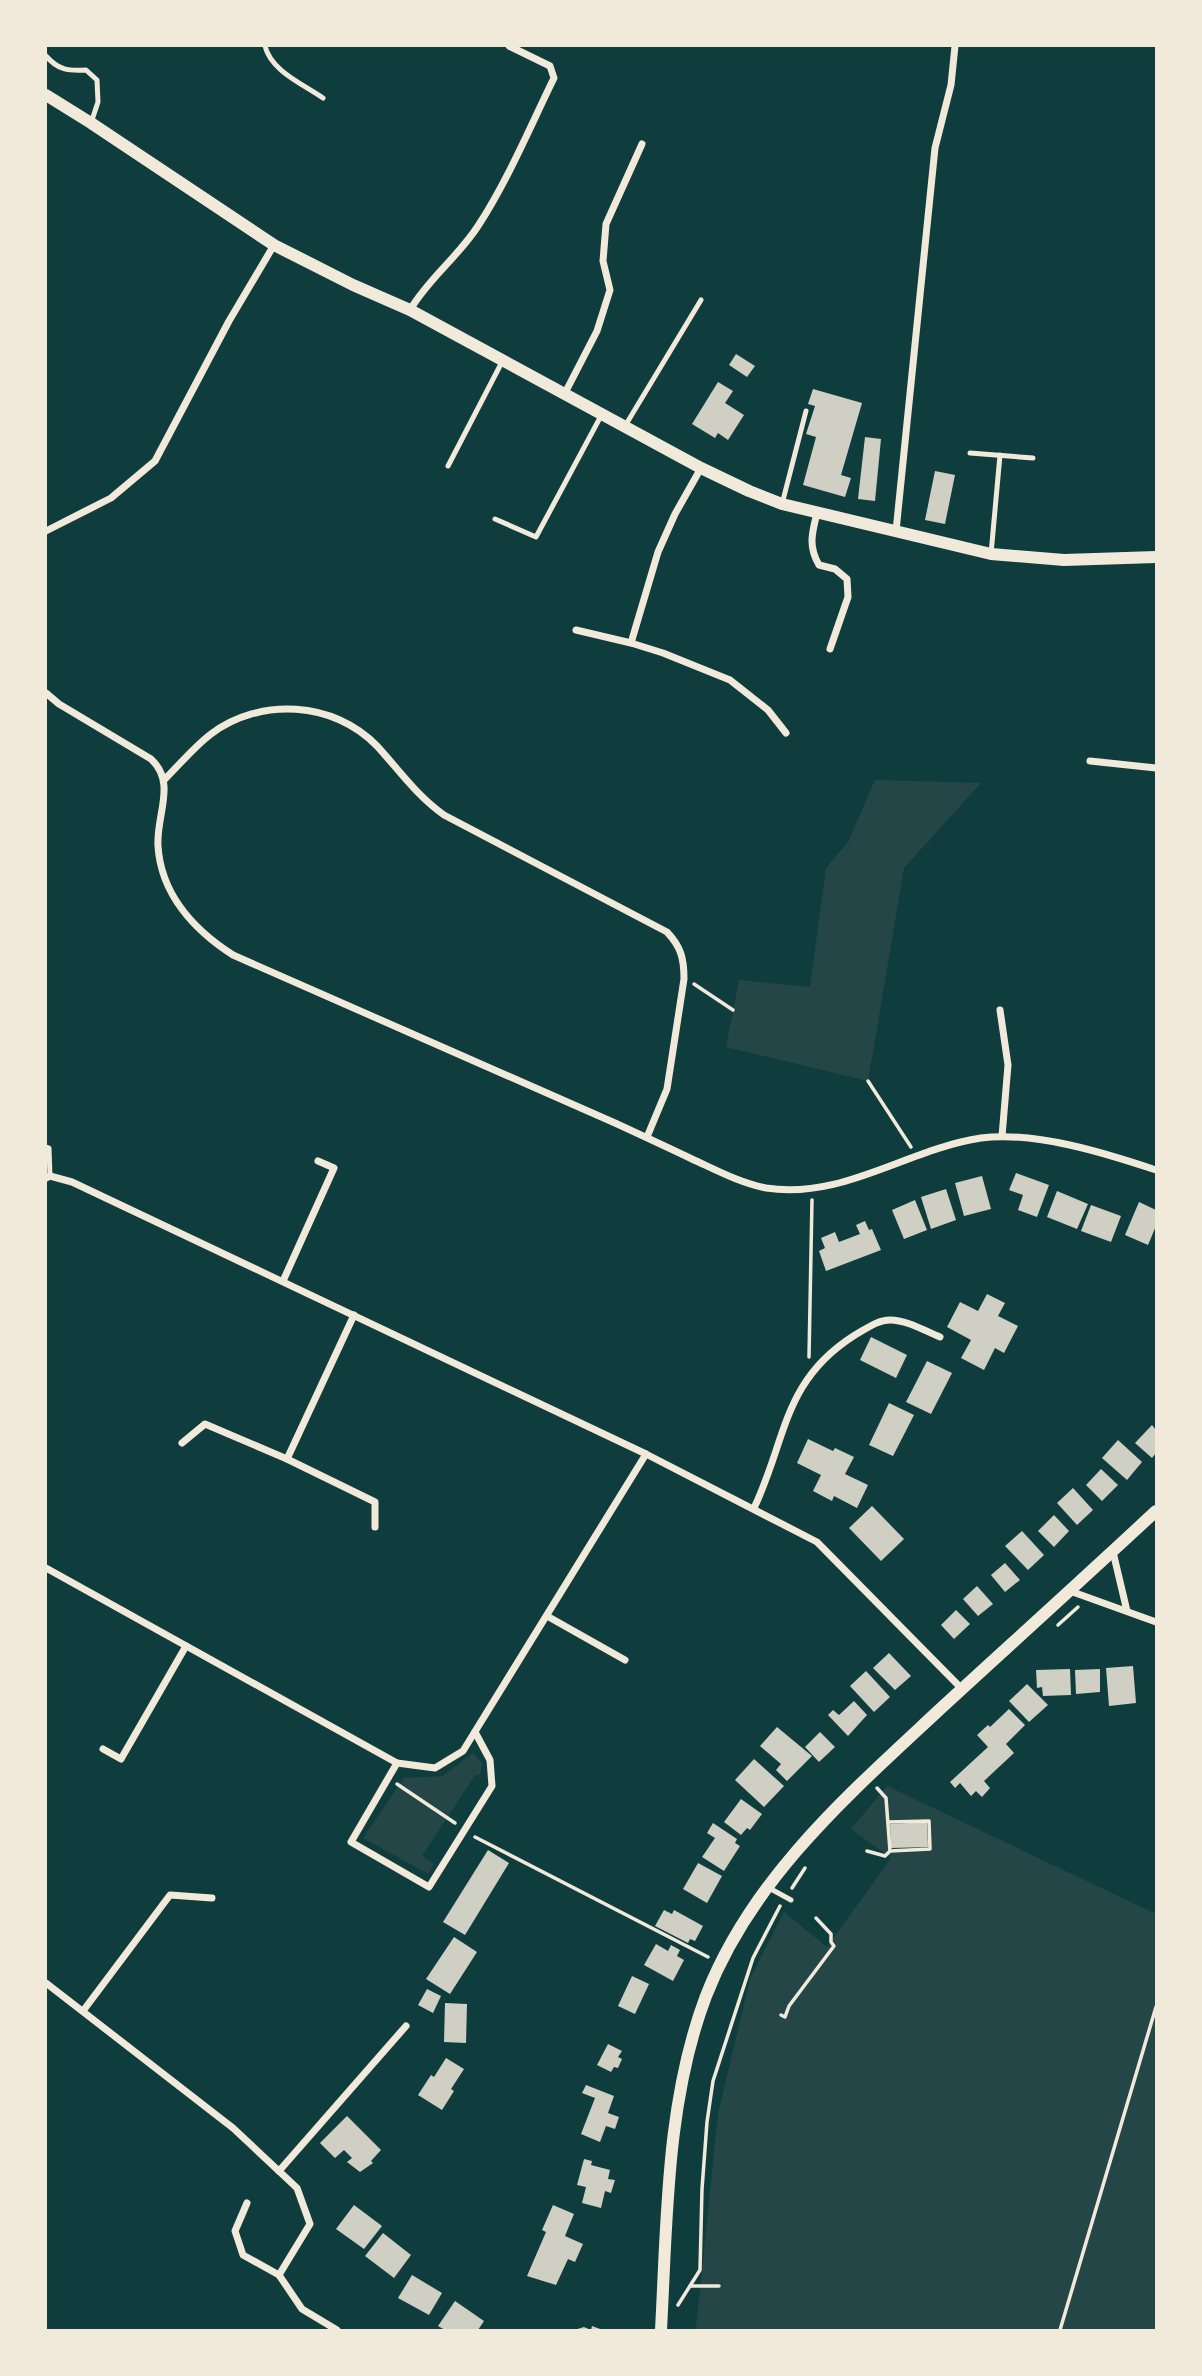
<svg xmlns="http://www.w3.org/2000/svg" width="1202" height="2376" font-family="Karla,sans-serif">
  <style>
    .green { fill: #244646 }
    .building { fill: #cfcfc3 }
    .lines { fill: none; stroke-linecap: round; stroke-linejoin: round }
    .path { stroke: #f1e9da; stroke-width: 3.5 }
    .service { stroke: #f1e9da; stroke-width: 5 }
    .minor { stroke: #f1e9da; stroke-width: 7 }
    .tertiary { stroke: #f1e9da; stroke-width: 12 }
  </style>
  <rect width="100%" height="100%" fill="#0f3d3e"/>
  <g class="green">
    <path d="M875 780 981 783 904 868 868 1081 726 1047 739 980 810 987 826 868 848 842Z"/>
    <path d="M473 1753 482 1763 480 1775H475L422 1856 434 1864 428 1874 363 1838 404 1778 443 1776Z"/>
    <path d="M887 1786 1156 1914V2330H691L696 2328 718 2114 750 1979 784 1912 827 1947 891 1858 851 1829Z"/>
  </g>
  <g class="building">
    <path d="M736 354 755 366 747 377 729 365Z"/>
    <path d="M718 382 733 391 725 403 744 415 728 440 718 433 715 438 692 424Z"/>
    <path d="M813 389 862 403 841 475 851 478 845 497 803 485 816 437 806 434 815 406 808 404Z"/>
    <path d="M865 437 881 439 875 501 858 499Z"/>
    <path d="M935 471 955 475 945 524 925 520Z"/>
    <path d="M1016 1173 1049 1185 1037 1217 1018 1210 1023 1195 1009 1190Z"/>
    <path d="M982 1176 991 1209 964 1216 955 1183Z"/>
    <path d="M946 1189 956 1220 931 1229 921 1197Z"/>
    <path d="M1057 1191 1088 1204 1077 1229 1047 1217Z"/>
    <path d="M915 1200 927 1230 904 1239 892 1210Z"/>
    <path d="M1139 1202 1156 1210V1226L1148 1245 1125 1235Z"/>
    <path d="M1091 1205 1121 1216 1111 1242 1081 1231Z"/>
    <path d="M865 1221 869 1230 872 1229 881 1250 826 1271 819 1251 825 1248 821 1238 835 1232 839 1242 860 1234 856 1225Z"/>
    <path d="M987 1294 1005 1303 998 1316 1018 1326 1004 1353 995 1348 984 1370 961 1358 971 1340 947 1327 960 1302 978 1311Z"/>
    <path d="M871 1337 907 1355 896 1378 860 1360Z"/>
    <path d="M927 1361 952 1373 931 1414 906 1402Z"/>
    <path d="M889 1403 914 1415 893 1456 869 1445Z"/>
    <path d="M1152 1425 1156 1430V1453L1152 1458 1135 1443Z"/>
    <path d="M808 1439 833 1451 835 1448 854 1457 845 1474 868 1485 857 1508 834 1496 832 1501 813 1491 821 1475 797 1463Z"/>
    <path d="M1118 1440 1142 1462 1127 1480 1102 1458Z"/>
    <path d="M1101 1469 1118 1485 1102 1501 1086 1485Z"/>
    <path d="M1073 1488 1093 1510 1077 1525 1057 1503Z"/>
    <path d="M872 1506 904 1539 881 1561 849 1528Z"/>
    <path d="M1054 1515 1069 1531 1054 1547 1038 1531Z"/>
    <path d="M1022 1531 1044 1555 1028 1570 1005 1546Z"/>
    <path d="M1005 1563 1020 1580 1005 1592 991 1575Z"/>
    <path d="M977 1586 993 1604 978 1616 963 1599Z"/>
    <path d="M956 1610 970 1624 954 1639 941 1625Z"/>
    <path d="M889 1653 911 1676 895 1690 873 1668Z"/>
    <path d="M1133 1666 1136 1703 1109 1706 1106 1668Z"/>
    <path d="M1070 1669 1071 1695 1043 1696 1042 1687 1037 1688 1036 1670Z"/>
    <path d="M1100 1669V1692L1076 1694 1075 1670Z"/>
    <path d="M866 1671 890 1697 874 1712 850 1686Z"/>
    <path d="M1027 1684 1048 1705 1029 1722 1009 1701Z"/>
    <path d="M854 1701 867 1715 848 1736 828 1715 833 1710 839 1715Z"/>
    <path d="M1009 1709 1025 1725 1006 1744 1014 1753 984 1781 990 1788 982 1797 976 1791 971 1796 960 1783 955 1788 950 1782 988 1747 977 1735 988 1725 990 1727Z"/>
    <path d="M777 1727 812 1756 787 1781 776 1770 781 1764 760 1746Z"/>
    <path d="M820 1732 835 1747 819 1762 805 1747Z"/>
    <path d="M754 1759 784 1786 764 1807 735 1780Z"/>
    <path d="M741 1799 762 1814 750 1830 747 1828 741 1835 724 1822Z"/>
    <path d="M927 1822 928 1847 891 1848 890 1824Z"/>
    <path d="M713 1823 737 1839 735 1843 740 1846 724 1871 702 1857 715 1838 707 1833Z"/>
    <path d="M488 1850 509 1863 465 1935 443 1922Z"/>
    <path d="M698 1863 722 1876 707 1903 683 1889Z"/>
    <path d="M664 1910 672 1914 674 1910 703 1926 695 1941 690 1939 688 1943 655 1926Z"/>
    <path d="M454 1937 477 1952 450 1994 426 1979Z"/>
    <path d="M656 1944 668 1951 671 1945 680 1950 677 1956 684 1960 673 1981 644 1965Z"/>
    <path d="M632 1976 649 1984 635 2014 618 2006Z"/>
    <path d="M427 1989 441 1996 433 2013 418 2005Z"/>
    <path d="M445 2003 467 2004 466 2043 444 2042Z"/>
    <path d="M608 2044 622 2051 618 2057 622 2059 618 2068 614 2067 611 2072 597 2065Z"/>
    <path d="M446 2058 464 2069 451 2089 454 2091 442 2110 418 2095 431 2075 434 2077Z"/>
    <path d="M586 2085 614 2096 608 2113 619 2117 615 2129 606 2126 600 2142 581 2134 595 2098 582 2093Z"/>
    <path d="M347 2116 381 2150 371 2161 373 2163 360 2172 347 2162 352 2158 344 2150 335 2158 320 2143Z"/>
    <path d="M584 2159 592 2161 591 2165 610 2170 608 2179 615 2180 611 2193 605 2191 601 2208 582 2203 586 2187 577 2185Z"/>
    <path d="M354 2205 382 2226 364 2249 336 2229Z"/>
    <path d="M553 2205 574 2214 565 2236 583 2244 575 2262 568 2259 556 2285 527 2276 546 2232 542 2230Z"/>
    <path d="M383 2233 411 2255 394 2278 365 2256Z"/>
    <path d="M412 2275 442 2293 429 2315 398 2298Z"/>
    <path d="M455 2301 484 2321 478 2330H445L438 2326Z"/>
    <path d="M592 2326 603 2330H574L584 2327 591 2330Z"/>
  </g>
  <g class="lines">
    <g class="path">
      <path d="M694 984 733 1010"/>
      <path d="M868 1081 911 1147"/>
      <path d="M809 1357 812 1200"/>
      <path d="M1058 1625 1078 1607"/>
      <path d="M397 1784 455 1823"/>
      <path d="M889 1822 929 1821 930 1849 890 1851"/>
      <path d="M475 1837 708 1957"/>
      <path d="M867 1851 885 1856 890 1851 886 1798 877 1788"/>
      <path d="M792 1888 805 1868"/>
      <path d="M781 2015 785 2017 789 2006 834 1946 831 1942V1934L816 1918"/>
      <path d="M690 2286H719"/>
      <path d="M678 2305 700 2270 702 2189 707 2122 713 2081 753 1958 780 1906"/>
      <path d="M1060 2330 1156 2007"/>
    </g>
    <g class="service">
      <path d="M265 46C271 71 303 84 323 98"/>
      <path d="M46 56C58 70 68 71 86 70L97 80 98 102 91 123"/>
      <path d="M625 426 701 300"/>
      <path d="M970 453 1033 458"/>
      <path d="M448 466 503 360"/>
      <path d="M782 504 806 411"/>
      <path d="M495 519 536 537 602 414"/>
      <path d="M991 554 1000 455"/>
      <path d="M46 1147 49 1148 50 1176"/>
      <path d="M769 1888 791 1900"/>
    </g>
    <g class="minor">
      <path d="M410 310C429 278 458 257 478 226 508 180 530 127 554 78L550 66 509 46"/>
      <path d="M565 393 597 331 610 290 603 261 606 224 642 144"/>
      <path d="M817 513C812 533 808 546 819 565L835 569 847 579 848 597 830 649"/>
      <path d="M46 531 111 498 155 461 229 321 274 245"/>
      <path d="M896 531 935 148 951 85 955 46"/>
      <path d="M576 630 631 643 663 653 730 680 768 710 786 733"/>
      <path d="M631 643 658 552 675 514 701 468"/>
      <path d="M46 693 59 704 151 759C177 783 156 815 158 846 161 894 194 930 233 955 360 1011 488 1067 615 1123 641 1135 667 1147 692 1159 716 1170 740 1183 766 1188 843 1200 907 1149 981 1138 1035 1131 1105 1153 1156 1170"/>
      <path d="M1090 761 1156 768"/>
      <path d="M165 779C180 764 194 747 211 734 260 697 334 701 377 746 399 770 416 795 444 815L667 932C681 947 684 958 684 979L667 1089 647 1137"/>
      <path d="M1000 1010 1008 1065 1002 1136"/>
      <path d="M46 1178 50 1176 72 1182 646 1454 817 1542 962 1689"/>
      <path d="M283 1281 334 1168 318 1161"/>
      <path d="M182 1443 205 1424 287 1459 354 1315"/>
      <path d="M287 1459 375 1502V1527"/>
      <path d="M754 1508C787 1439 782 1381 855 1335 866 1329 877 1320 890 1320 907 1320 925 1331 940 1337"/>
      <path d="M1113 1552 1127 1611"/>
      <path d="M46 1568 397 1763 435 1768 463 1751 646 1454"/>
      <path d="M1070 1591 1156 1622"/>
      <path d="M547 1616 625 1660"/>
      <path d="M103 1749 121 1759 186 1646"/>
      <path d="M397 1763 351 1842 429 1887 492 1786 490 1760 475 1732"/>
      <path d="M46 1983 233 2128 297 2188 310 2224 279 2275 302 2309 337 2330"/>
      <path d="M83 2011 170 1895 212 1898"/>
      <path d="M279 2171 406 2026"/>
      <path d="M247 2203 235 2231 243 2255 279 2275"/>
    </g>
    <g class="tertiary">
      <path d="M46 95 91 123 274 245 353 285 410 310 701 468 749 491 782 504 991 554 1064 560 1156 557"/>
      <path d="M661 2330C667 2220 666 2101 706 1996 752 1878 848 1795 938 1711 1011 1644 1084 1578 1156 1511"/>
    </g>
  </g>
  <rect width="1202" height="2376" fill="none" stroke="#f1e9da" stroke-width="94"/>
</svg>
